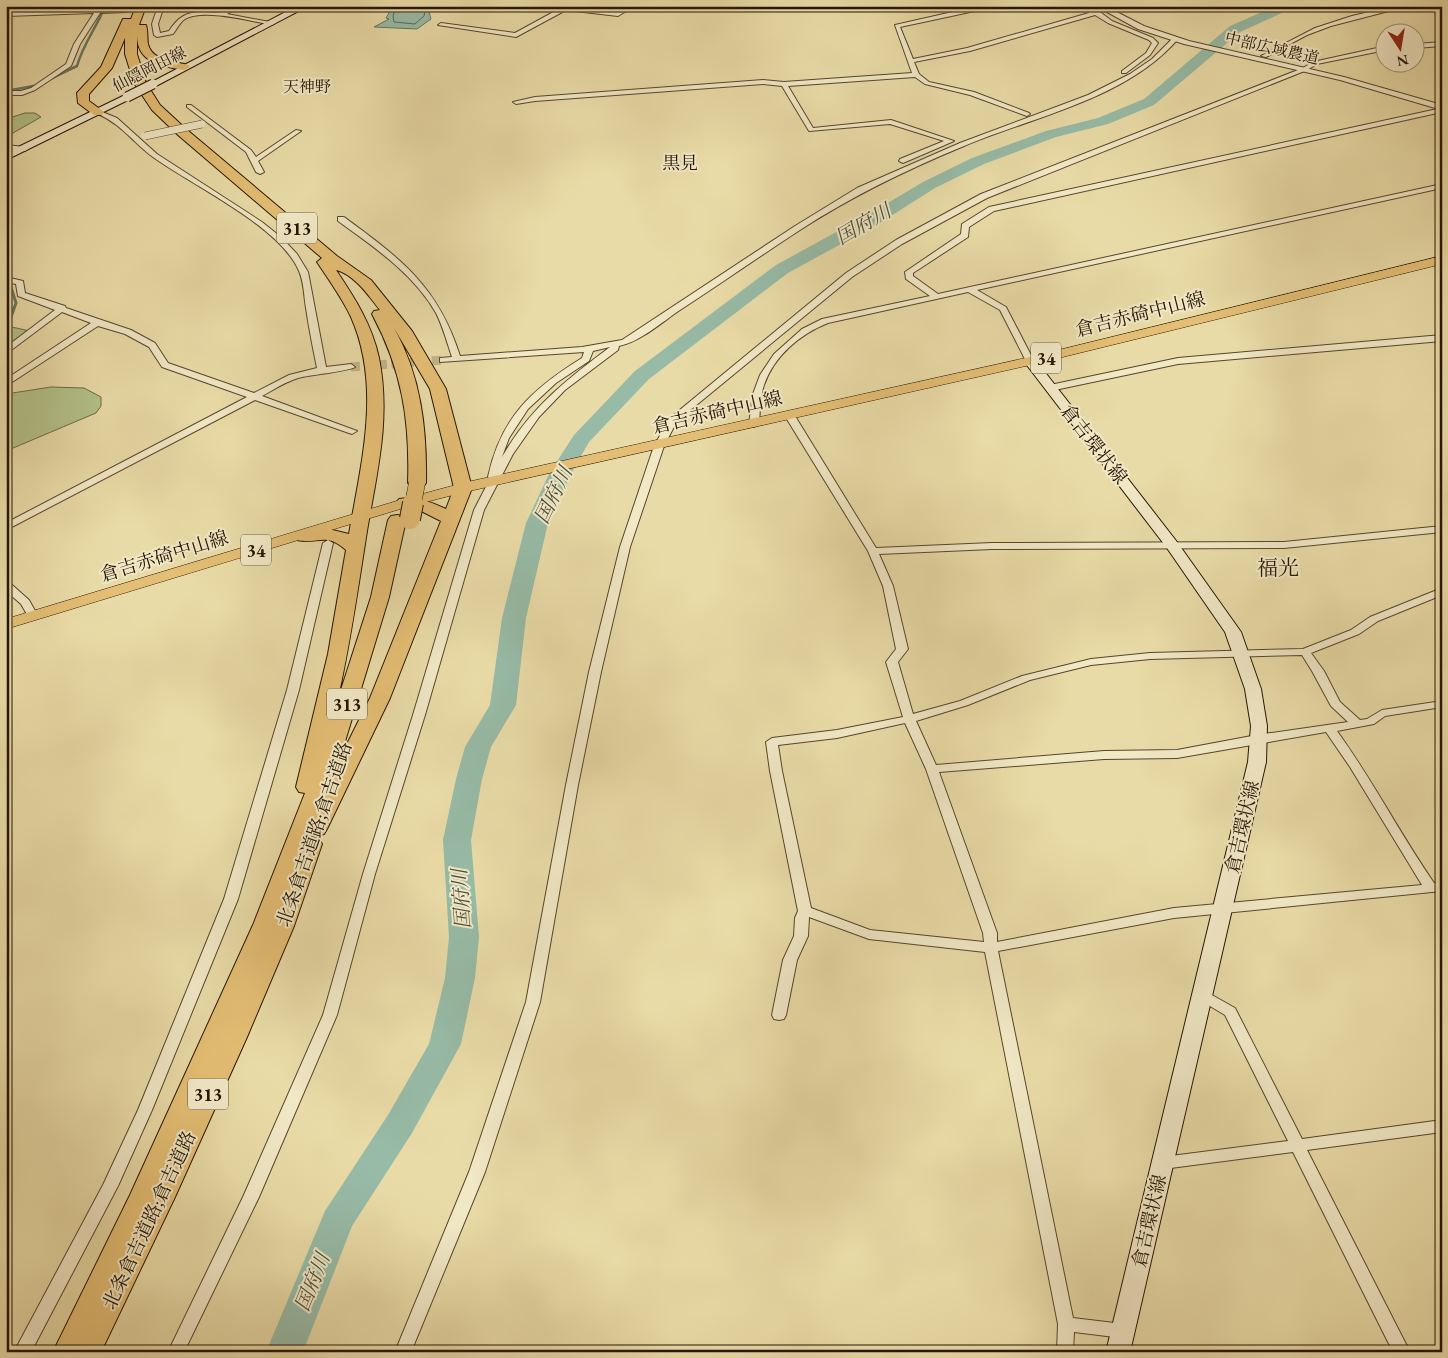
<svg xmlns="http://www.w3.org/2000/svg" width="1448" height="1358" font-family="'EB Garamond','Noto Serif JP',serif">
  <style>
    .green { fill: #b3c189; stroke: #6c6a44 }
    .water { fill: #97bba7; stroke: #697864 }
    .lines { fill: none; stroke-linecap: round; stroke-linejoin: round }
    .shore { stroke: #5e6854; stroke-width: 1 }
    .stream-far1 { stroke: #697864; stroke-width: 2.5 }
    .stream { stroke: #697864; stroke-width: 3 }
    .river { fill: #97bba7; fill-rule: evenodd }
    .minor-tunnel-far1 { stroke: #c2b386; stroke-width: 7; stroke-dasharray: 7 3; stroke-linecap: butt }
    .minor-tunnel { stroke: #c2b386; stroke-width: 9; stroke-dasharray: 9 4.5; stroke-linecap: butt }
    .minor-casing { stroke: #56462a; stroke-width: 2 }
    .tertiary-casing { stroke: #56462a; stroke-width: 2 }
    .secondary-casing { stroke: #251400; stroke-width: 2 }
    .primary-casing { stroke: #251400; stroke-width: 1 }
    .motorway-casing { stroke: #251400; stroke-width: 2 }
    .minor { fill: #f1e8c6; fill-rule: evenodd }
    .tertiary { fill: #f1e8c6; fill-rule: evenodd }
    .secondary { fill: #f1e8c6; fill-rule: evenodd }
    .primary { fill: #e4be74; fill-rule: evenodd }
    .motorway { fill: #e4be74; fill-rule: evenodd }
    .minor-bridge-casing { stroke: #56462a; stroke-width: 8; stroke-linecap: butt }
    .secondary-bridge-casing { stroke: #251400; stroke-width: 11; stroke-linecap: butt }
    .motorway-bridge-far1-casing { stroke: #251400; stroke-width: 17; stroke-linecap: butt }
    .motorway-bridge-casing { stroke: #251400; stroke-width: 22; stroke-linecap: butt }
    .minor-bridge { stroke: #f1e8c6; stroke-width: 7 }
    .secondary-bridge { stroke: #f1e8c6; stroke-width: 9 }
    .motorway-bridge-far1 { stroke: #e4be74; stroke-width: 16 }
    .motorway-bridge { stroke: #e4be74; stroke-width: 20 }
    .labels { text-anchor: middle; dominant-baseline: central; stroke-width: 4; stroke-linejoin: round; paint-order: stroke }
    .far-street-label { font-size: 16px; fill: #251400; stroke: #f1e8c6 }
    .far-neighbourhood-label { font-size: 16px; fill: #251400; stroke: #f1e8c6 }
    .far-quarter-label { font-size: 18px; fill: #251400; stroke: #f1e8c6 }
    .shield { fill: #f1e8c6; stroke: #62543b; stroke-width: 1 }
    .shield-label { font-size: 18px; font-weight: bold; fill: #251400 }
    .street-label { font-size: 19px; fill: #251400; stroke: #f1e8c6 }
    .water-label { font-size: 20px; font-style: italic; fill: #4d4e3a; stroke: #f1e8c6 }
    .quarter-label { font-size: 21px; fill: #251400; stroke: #f1e8c6 }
  </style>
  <rect width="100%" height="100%" fill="#e9dba7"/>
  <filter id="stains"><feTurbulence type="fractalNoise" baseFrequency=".004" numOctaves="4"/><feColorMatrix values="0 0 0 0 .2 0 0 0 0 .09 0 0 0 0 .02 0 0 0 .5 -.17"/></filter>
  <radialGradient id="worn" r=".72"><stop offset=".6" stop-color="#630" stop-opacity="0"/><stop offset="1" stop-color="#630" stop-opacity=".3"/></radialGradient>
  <g class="green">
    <path d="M25 113H35L41 117 6 137V119Z"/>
    <path d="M11 310 7 326 30 331 6 349V313Z"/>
    <path d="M51 387 84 388 101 397V406L96 413 6 451V394Z"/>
  </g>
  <path class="water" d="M393 6H431L429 12 431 19 417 29 374 27 389 19 386 18Z"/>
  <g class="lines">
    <path class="shore" d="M396 6 393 16 394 22 415 24 424 16 426 6"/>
    <g class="stream-far1">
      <path d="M52 78 77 66C83 44 97 27 105 6"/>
      <path d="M6 91 39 85"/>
    </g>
    <path class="stream" d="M6 282 10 284 16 303 6 331"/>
    <path class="river" d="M1276 6H1307L1306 9 1284 12 1240 32 1154 105 1108 124 1056 137 984 164 935 188 883 221 788 273 649 379 589 442 572 472 548 523 526 618 516 705 491 747 482 779 471 840 479 937 475 978 461 1044 412 1133 352 1226 303 1352H266L325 1211 388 1115 429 1044 445 978 449 937 443 840 456 779 465 747 490 705 502 618 526 523 550 472 574 435 635 371 776 265 871 213 923 182 972 158 1046 131 1098 118 1144 99 1230 26Z"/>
    <path class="minor-tunnel-far1" d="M126 10 155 9"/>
    <path class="minor-tunnel" d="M351 367 443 360"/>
    <defs>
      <g id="minor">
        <path d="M98 6H104L102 9 126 8 129 10 126 12 100 13 80 44 71 66 35 90 22 95H6V91H21L31 88 66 64 74 44 94 13 6 16V12L96 9Z"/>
        <path d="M158 6H164L158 24 160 33 169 31C178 17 187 11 205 12 210 12 216 13 221 12 228 10 232 6 240 6L227 14 275 23 272 25C251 21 204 8 185 19 180 22 177 29 173 34L157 37 154 35 152 24Z"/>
        <path d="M548 6H568L617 12 627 6H634L618 16 566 10 516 37 438 25 441 23 515 33 559 9Z"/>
        <path d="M979 6H1011L1001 11 984 9 900 27 913 59 967 48 1089 13 1087 6H1092L1112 21 1153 38 1158 43 1150 55 1126 73H1122V71L1146 53 1152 43 1149 40 1108 23 1095 15 970 51 914 62 919 74 929 82 974 92 1029 113 1030 114 1027 116 970 95 925 84 915 77 788 86 813 128 891 120 954 141 903 163 899 161 900 159 944 141 890 124 809 131 782 86 763 84 535 101 516 104 513 102 535 97 763 80 784 82 912 73 895 25Z"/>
        <path d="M1395 6H1408L1331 26 1307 35 1266 57 1261 56 1315 28 1352 16Z"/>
        <path d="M1173 38 1178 39C1126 99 1035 116 964 146 906 170 852 196 800 230 760 256 720 284 680 310 662 322 640 342 619 346L618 350 565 390 539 417 513 454 484 510 425 715 375 874 337 1015 259 1197 184 1352H168L243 1197 323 1015 363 874 413 715 474 510 490 479 488 477C501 417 532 389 582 358L584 352 440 362V358L452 357C447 342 443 327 436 313 414 274 374 247 338 221V217H344C401 259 438 286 460 356L582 347 622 340 795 226 857 188 960 143 1088 95 1130 74 1152 59ZM610 347C566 380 530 408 502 457L509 438 528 409 556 383 589 361 593 351Z"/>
        <path d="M1442 42V46L1416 48V44Z"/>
        <path d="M1386 46V50L1317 64 1307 70 987 198 902 244 852 277 677 421 664 446 630 547 601 672 578 785 540 1002 485 1172 411 1352H395L469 1172 526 1002 566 785 589 672 620 547 654 446 670 418 846 273 896 240 981 194 1303 68 1313 62Z"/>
        <path d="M187 105H191L251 150 256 157 296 130 301 131 258 161 264 172 260 174 256 172 246 152 187 107Z"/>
        <path d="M1442 108V112L994 211 969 227 968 237 913 273V276L938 294 1442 184V188L977 290 1006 307 1034 361 1030 364 1026 361 1000 310 968 292 828 323C800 334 774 356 764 385 760 397 760 411 759 424L754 427 749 424 753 394 760 375 774 354 802 329 822 319 930 296 906 279 905 272 961 234 962 224 989 207Z"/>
        <path d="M96 111H100L117 118 157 154 262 222 282 238 297 254 308 272 326 367 351 364 355 367C350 371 309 375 298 378 285 382 273 390 262 396L357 431 352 434 349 433 255 400 6 530V523L247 397 162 367 149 347 125 334 98 326 6 386V379L91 323 62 312 6 354V347L55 310 18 296 16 284 6 282V277L23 281 25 293 65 306 66 308 131 330 155 343 168 363 254 393 289 375 317 368C313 348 309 329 306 308 304 297 304 282 299 271 280 226 193 186 153 157 133 142 120 123 96 113Z"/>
        <path d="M6 145 25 147 28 149 25 151 6 149Z"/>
        <path d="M1442 335V341L1178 364 1050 391 1046 388 1050 385 1178 358Z"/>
        <path d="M790 413 795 416 876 548 992 543 1284 542 1442 526V532L1284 548 992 549 879 554 893 586 908 649 898 662 913 714 960 701 1022 676 1091 659 1150 653 1303 649 1351 630 1370 617 1442 588V595L1378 621 1359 634 1311 653 1324 671 1340 702 1360 720 1367 719 1382 710 1442 701V707L1385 716 1374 724 1337 731C1372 779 1400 834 1434 883H1442V891L1174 918 998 951 1073 1318 1123 1324 1129 1326 1131 1331 1129 1336 1123 1338 1074 1332 1073 1352H1057L1058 1324 985 952 869 939 809 917 808 936 797 960 786 1015 784 1019 779 1020 774 1019 772 1015 783 960 794 936 795 918 798 911 770 771 766 742 772 738 837 730 903 717 886 662 896 649 883 586 868 551 785 416ZM1302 655 1312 671 1331 706 1348 722 1257 735 1177 750 1104 751 936 765 916 721 968 705 1030 680 1091 665 1150 659ZM905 723 926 769 983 933 984 942 870 930 811 908 782 771 778 745 837 738ZM1326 732 1350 767 1422 885 1174 908 997 942V933L939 772 1104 759 1177 758Z"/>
        <path d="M328 540 333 543 299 690 238 899 152 1110 118 1186 31 1352H14L103 1185 138 1110 224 899 287 690 323 543Z"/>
        <path d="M6 582 10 583 29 600 38 616 37 618H29L21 604 6 591Z"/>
        <path d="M1203 990 1235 1008 1302 1139 1442 1120V1132L1307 1150 1410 1352H1393L1293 1152 1163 1169 1158 1167 1155 1163 1158 1159 1163 1157 1288 1141 1225 1015 1198 999 1196 995 1198 991Z"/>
      </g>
      <path id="tertiary" d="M1096 6H1105L1144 26 1189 41 1344 77 1442 105V110L1340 80 1184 44 1138 29Z"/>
      <g id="secondary">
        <path d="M297 6H308L156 86H150L148 84Z"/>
        <path d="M127 94 132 97 130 99 6 160V153Z"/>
        <path d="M1030 357 1034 358 1177 542 1241 632 1261 689 1267 726 1266 762 1130 1352H1106L1248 762 1251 726 1245 689 1225 632 1167 548 1026 364 1024 361Z"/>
      </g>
      <path id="primary" d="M1442 256V264L1030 365 465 492 410 506 6 629V619L400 500 463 483 1030 357Z"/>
      <path id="motorway" d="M136 6H146L139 25H146C148 31 147 38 148 44 152 61 174 61 188 65L190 67 184 70C161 66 136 63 137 33V54L146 83 160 105 186 129 337 256 371 280 412 331 446 389 472 488 390 698 327 829 324 834 316 836 311 835 310 837 319 839 322 844 294 926 247 1037 175 1197 101 1352H53L130 1195 253 925 305 793 299 792 296 787 328 654 346 550C325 531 318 545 297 540L294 536 297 532 324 528 349 534C361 463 382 387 351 317 342 298 329 280 317 262L322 258 178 135 152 110 134 83 125 54V38L112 68 89 94V101L104 112 102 115H94L78 103 77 93 101 67 122 21 123 19H131ZM336 270C355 275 368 295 380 310L374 311 372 314C402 370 410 420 408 483L411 487 417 488 423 487 426 483C427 429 421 376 394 328L430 389 454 488 446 509C432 502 414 496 399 499L396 503 399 507 423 512 441 521 370 698 340 758 389 597 406 520 403 516 397 515 391 516 388 520 371 597 337 702C350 646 358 588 367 531 377 472 391 418 379 358 372 325 355 298 336 270Z"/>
    </defs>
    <use href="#minor" class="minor-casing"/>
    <use href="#tertiary" class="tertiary-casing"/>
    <use href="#secondary" class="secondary-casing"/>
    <use href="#primary" class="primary-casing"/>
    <use href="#motorway" class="motorway-casing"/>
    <use href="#minor" class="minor"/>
    <use href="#tertiary" class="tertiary"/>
    <use href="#secondary" class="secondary"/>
    <use href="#primary" class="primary"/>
    <use href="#motorway" class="motorway"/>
    <defs>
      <path id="minor-bridge" d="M145 136 202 124"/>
      <path id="secondary-bridge" d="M127 97 153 84"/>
      <path id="motorway-bridge-far1" d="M413 504 417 483"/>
      <path id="motorway-bridge" d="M410 519 413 503"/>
    </defs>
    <use href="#minor-bridge" class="minor-bridge-casing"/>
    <use href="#secondary-bridge" class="secondary-bridge-casing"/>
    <use href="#motorway-bridge-far1" class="motorway-bridge-far1-casing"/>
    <use href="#motorway-bridge" class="motorway-bridge-casing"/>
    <use href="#minor-bridge" class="minor-bridge"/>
    <use href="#secondary-bridge" class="secondary-bridge"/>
    <use href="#motorway-bridge-far1" class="motorway-bridge-far1"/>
    <use href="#motorway-bridge" class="motorway-bridge"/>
  </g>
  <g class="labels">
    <g class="far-street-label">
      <text transform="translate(1272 48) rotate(13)">中部広域農道</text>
      <text transform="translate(149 69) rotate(-27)">仙隠岡田線</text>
    </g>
    <g class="far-neighbourhood-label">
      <text x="307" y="86">天神野</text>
    </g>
    <g class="far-quarter-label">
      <text x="680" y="162">黒見</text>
    </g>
    <g class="shield">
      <rect x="277" y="212.5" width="40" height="31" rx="4"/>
      <rect x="1031" y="342.5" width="30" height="31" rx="4"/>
      <rect x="241" y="534.5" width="30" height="31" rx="4"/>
      <rect x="327" y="688.5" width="40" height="31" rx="4"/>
      <rect x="188" y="1078.5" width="40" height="31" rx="4"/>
    </g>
    <g class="shield-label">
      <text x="297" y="228">313</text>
      <text x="1046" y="358">34</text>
      <text x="256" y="550">34</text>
      <text x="347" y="704">313</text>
      <text x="208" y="1094">313</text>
    </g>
    <g class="street-label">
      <text transform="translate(1140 314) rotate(-14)">倉吉赤碕中山線</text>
      <text transform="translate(717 412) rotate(-13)">倉吉赤碕中山線</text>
      <text transform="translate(1094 444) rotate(52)">倉吉環状線</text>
      <text transform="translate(164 556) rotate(-17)">倉吉赤碕中山線</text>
      <text transform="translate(1242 827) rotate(-77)">倉吉環状線</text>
      <text transform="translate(314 834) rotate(-71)">北条倉吉道路;倉吉道路</text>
      <text transform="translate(149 1220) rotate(-65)">北条倉吉道路;倉吉道路</text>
      <text transform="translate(1149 1221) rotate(-77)">倉吉環状線</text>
    </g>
    <g class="water-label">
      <text transform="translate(863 224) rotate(-30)">国府川</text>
      <text transform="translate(553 495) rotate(-64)">国府川</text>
      <text transform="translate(461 899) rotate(-94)">国府川</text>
      <text transform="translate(312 1282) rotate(-68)">国府川</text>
    </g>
    <g class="quarter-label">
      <text x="1278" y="567">福光</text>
    </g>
  </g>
  <rect width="1448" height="1358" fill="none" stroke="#e9dba7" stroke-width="25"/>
  <rect x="8" y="8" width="1433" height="1343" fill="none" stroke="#251400" stroke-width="2.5"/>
  <rect x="12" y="12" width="1423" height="1333" fill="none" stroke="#251400"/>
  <g transform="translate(1400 48) rotate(168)"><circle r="24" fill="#f1e8c6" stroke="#9f9377"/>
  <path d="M0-4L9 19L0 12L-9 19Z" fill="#8f2418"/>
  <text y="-8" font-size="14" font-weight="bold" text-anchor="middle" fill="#251400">N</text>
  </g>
  <rect width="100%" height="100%" filter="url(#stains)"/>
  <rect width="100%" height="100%" fill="url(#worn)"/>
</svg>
